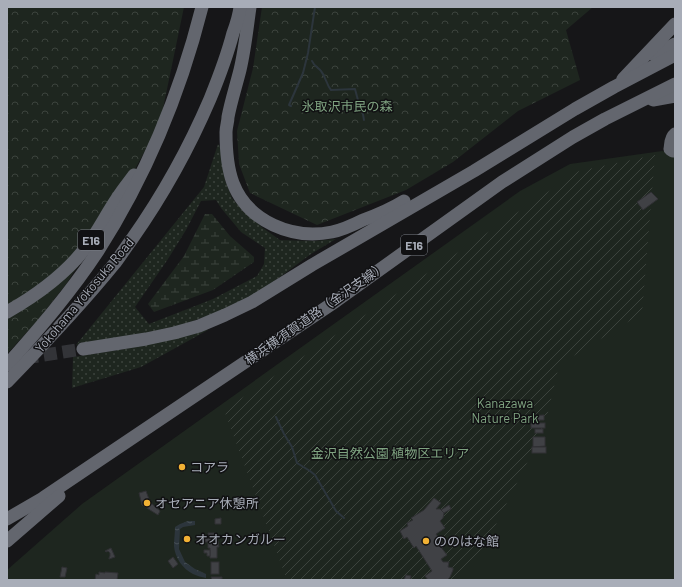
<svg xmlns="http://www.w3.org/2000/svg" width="682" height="587" font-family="Barlow,'Noto Sans JP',sans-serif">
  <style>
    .grass { fill: url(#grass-dots); fill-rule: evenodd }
    .forest { fill: url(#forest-crowns) }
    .wetland { fill: url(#wetland-marsh) }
    .park { fill: #1e261f }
    .garden { fill: url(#garden-furrows) }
    .water { fill: url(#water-ripples) }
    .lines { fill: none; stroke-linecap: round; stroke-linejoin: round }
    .stream { stroke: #2c353c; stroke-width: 2 }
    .building { fill: #404145; stroke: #303034 }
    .highway-tunnel { stroke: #333438; stroke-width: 13; stroke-dasharray: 13 6; stroke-linecap: butt }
    .highway { stroke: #63666e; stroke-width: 13 }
    .poi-dot { fill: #f2b134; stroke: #111113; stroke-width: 1.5 }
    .labels { text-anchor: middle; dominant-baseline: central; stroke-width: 3; stroke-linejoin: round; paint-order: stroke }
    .shield { fill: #111113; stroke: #7b7e86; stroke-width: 1 }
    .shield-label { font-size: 12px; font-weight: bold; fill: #a8adb8 }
    .park-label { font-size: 13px; fill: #7fa381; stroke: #111113 }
    .street-label { font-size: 13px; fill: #a8adb8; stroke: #111113 }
    .poi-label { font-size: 13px; fill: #a8adb8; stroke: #111113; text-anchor: start }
  </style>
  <defs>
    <pattern id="grass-dots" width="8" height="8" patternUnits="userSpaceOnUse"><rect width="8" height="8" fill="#1e261f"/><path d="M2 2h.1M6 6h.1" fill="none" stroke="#3c433d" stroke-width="1.8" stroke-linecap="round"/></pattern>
    <pattern id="forest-crowns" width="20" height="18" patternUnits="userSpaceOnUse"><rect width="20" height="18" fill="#1e261f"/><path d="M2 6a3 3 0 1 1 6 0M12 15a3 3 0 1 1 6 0" fill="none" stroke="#3c433d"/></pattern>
    <pattern id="wetland-marsh" width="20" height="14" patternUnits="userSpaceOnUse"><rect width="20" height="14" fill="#1e261f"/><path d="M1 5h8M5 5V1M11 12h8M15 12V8" fill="none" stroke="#3c433d"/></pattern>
    <pattern id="garden-furrows" width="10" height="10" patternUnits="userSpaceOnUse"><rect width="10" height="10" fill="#1e261f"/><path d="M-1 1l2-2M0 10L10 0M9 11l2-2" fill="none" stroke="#3c433d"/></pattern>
    <pattern id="water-ripples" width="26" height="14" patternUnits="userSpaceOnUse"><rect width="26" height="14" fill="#2c353c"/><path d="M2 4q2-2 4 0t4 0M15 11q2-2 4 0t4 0" fill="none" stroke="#485056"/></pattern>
  </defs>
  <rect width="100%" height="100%" fill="#161618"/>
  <g class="grass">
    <path d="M218 144 222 149 225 180 232 198 242 210 263 228 280 240 314 241 336 239 311 254 245 303 161 332 76 345 204 187ZM216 200 221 208 241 232 265 248 264 264 257 276 213 299 149 324 135 307 168 259 186 230 201 201Z"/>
    <path d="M205 328 208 330 141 367 72 388 73 357 131 348Z"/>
  </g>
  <g class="forest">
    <path d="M7 7H184L160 123 91 250 73 273 67 283 37 321 7 354Z"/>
    <path d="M262 7H593L566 30 580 80 518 111 453 162 406 190 317 225 250 193 239 164 237 131 253 68Z"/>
  </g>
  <path class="wetland" d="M205 214H212L230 236 254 257V262L213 290 154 312 148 304 184 256Z"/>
  <path class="park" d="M662 151 675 153V580H7V570L82 504 520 191 570 164Z"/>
  <path class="garden" d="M655 155 642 313 559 365 544 429 477 562 457 580H287L224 410 579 171Z"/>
  <path class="water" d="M188 521H195V525L183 527 180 529 179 549 185 562 195 569 206 574V578C202 577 197 576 193 574 183 569 175 558 174 546 174 540 175 533 175 527L180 524Z"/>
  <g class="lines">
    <g class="stream">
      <path d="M312 61C314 66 318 67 321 71 326 77 326 84 331 90L355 89 359 104 362 109 364 120"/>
      <path d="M291 106 289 105 303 73 308 53 315 7"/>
      <path d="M276 417 284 434 292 447 297 463 310 471 315 475 336 511 344 518"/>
    </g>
  </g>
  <g class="building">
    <path d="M651 192 658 199 643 210 637 202Z"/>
    <path d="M544 415V420H531V416Z"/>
    <rect x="531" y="423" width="14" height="5"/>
    <rect x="535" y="429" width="8" height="4"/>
    <path d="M533 437H545V446L533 447Z"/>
    <rect x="532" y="447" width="14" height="6"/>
    <path d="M146 491 150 502 160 511 158 515 142 505 139 493Z"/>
    <path d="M434 498 441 503 436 509H440L444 513 443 518 440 521 445 528 436 534 443 544 440 546 447 555 441 559 443 562H449L448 567 453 568V570L450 577 447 580H428L425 576 432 571 416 546 414 548 407 537 404 539 400 531 408 526 407 523 413 520 411 518 424 510Z"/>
    <path d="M449 505 451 509 444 513 441 510Z"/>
    <path d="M221 518V524H215V519Z"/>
    <path d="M208 533H216V541H218L219 547H217V558H210V548H208V542H205V538H209Z"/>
    <path d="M111 548 115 557 109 559V558L110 556V553L108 551 106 552 105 551Z"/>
    <path d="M204 550H210V556H207V553H204Z"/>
    <path d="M173 557 178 564 173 568 168 561Z"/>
    <rect x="211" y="562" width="8" height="12"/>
    <path d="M62 567 67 568 65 577H60Z"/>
    <path d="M99 572 105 573V572L118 573 117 580H95L96 574 99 575Z"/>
    <path d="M406 575 411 576 410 580H404Z"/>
    <path d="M211 577H222V579L212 580Z"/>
  </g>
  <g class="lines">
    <path class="highway-tunnel" d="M25 358 83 349"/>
    <g class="highway">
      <path d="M250 7C247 28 245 49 240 70 236 86 231 101 228 117 228 122 226 127 226 132 226 150 227 167 233 183 248 222 293 240 332 232 342 230 353 225 363 220 377 215 391 209 404 201"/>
      <path d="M654 55 675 44"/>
      <path d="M623 79 675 24"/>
      <path d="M653 100 675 96"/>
      <path d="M675 134C670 138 671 144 670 149L673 151H675"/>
      <path d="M7 312C37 295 66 274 87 246 98 231 107 213 118 197 123 189 129 182 134 175"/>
      <path d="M83 349 146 339 174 333 199 326 225 315 252 302 312 265 474 171 575 109 614 87 675 55"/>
      <path d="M7 365C39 329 71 292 98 251 146 176 180 94 202 7"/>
      <path d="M7 382C44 344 81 305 115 263 121 255 126 247 132 239 163 195 189 148 210 99 219 77 227 56 233 33 236 25 239 16 240 7"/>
      <path d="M7 519 43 498 336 301 502 182 573 137 605 119 675 84"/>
      <path d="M7 541 59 496"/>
    </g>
  </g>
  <g class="poi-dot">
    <circle cx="182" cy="467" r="4"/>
    <circle cx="147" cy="503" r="4"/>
    <circle cx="187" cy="539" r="4"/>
    <circle cx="426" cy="541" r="4"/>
  </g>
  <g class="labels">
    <g class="shield">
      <rect x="78" y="230" width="26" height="20" rx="3"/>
      <rect x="401" y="235" width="26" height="20" rx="3"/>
    </g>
    <g class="shield-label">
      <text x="91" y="240">E16</text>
      <text x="414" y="245">E16</text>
    </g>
    <g class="park-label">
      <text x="347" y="106">氷取沢市民の森</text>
      <text x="505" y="403">Kanazawa<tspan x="505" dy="15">Nature Park</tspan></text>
      <text x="390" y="453">金沢自然公園 植物区エリア</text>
    </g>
    <g class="street-label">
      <text transform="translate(84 295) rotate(-50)">Yokohama Yokosuka Road</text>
      <text transform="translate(315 313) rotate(-35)">横浜横須賀道路（金沢支線）</text>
    </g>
    <g class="poi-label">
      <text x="190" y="467">コアラ</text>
      <text x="155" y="503">オセアニア休憩所</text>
      <text x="195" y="539">オオカンガルー</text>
      <text x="434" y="541">ののはな館</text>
    </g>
  </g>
  <rect width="682" height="587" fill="none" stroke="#a8adb8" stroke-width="16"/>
</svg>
